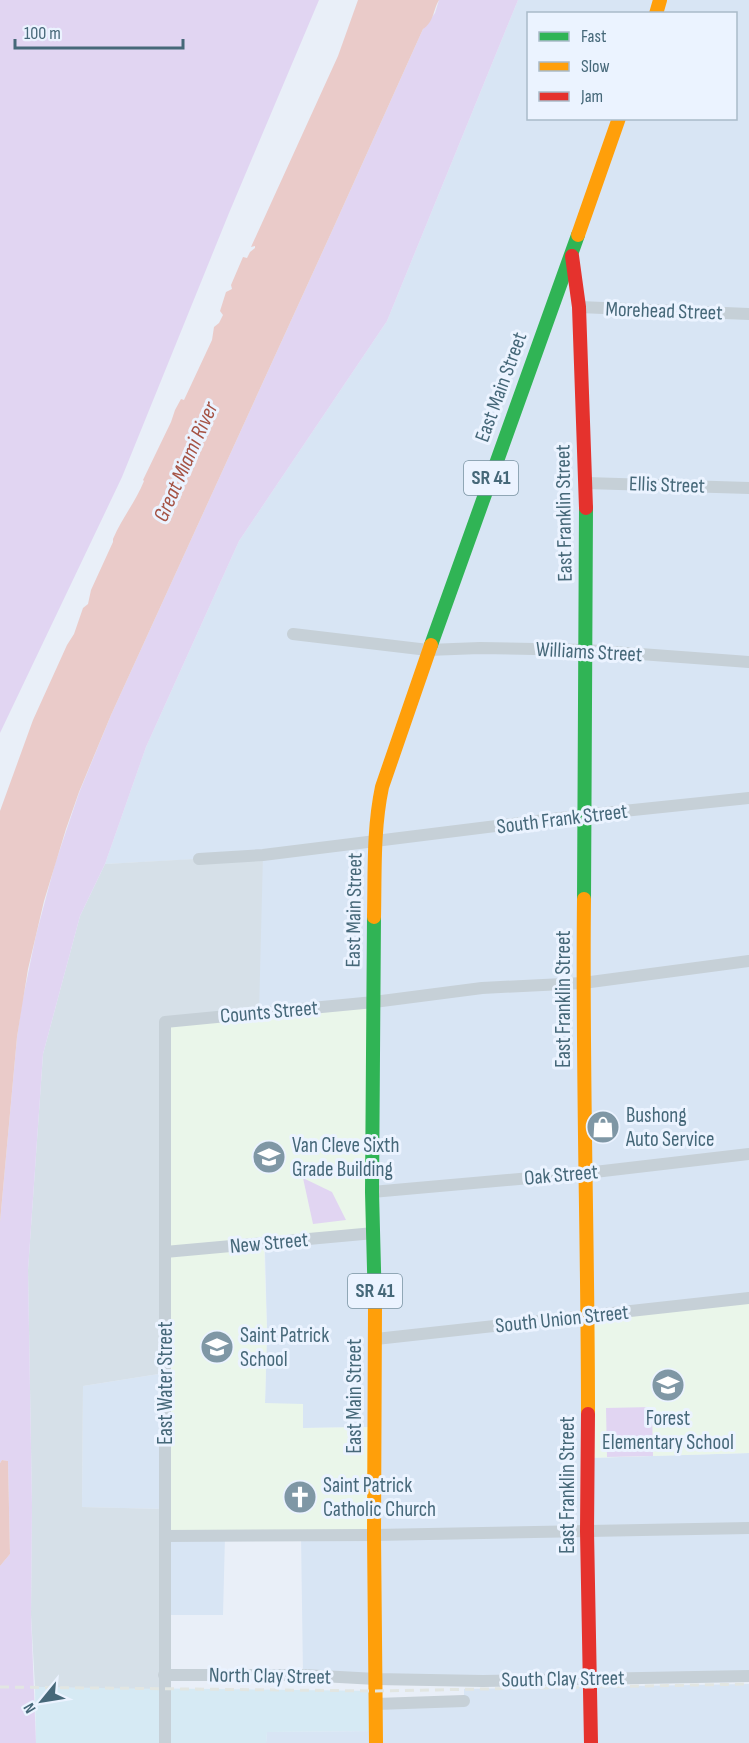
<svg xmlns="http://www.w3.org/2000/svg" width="749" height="1743" font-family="'Sofia Sans Condensed',sans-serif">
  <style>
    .residential { fill: #d8e5f4; fill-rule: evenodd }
    .commercial { fill: #d6eaf4 }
    .industrial { fill: #d6e0e8 }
    .education { fill: #eaf6ea }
    .green { fill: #e1d5f2 }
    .water { fill: #eacbc9 }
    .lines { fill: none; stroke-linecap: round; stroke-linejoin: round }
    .street { stroke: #c6d0d7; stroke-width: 12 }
    .fast { stroke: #30b455; stroke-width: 14 }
    .slow { stroke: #ff9f0a; stroke-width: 14 }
    .jam { stroke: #e5322d; stroke-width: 14 }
    .rail { stroke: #e2e6e2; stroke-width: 3; stroke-dasharray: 9 6; stroke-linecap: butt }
    .labels { text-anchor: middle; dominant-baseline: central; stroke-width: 6; stroke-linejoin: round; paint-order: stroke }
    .shield { fill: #ebf3ff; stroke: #7892a1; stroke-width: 1.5 }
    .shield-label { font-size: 20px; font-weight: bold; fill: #466879 }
    .street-label { font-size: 21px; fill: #466879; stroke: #ebf3ff }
    .poi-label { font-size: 21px; fill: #466879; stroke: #ebf3ff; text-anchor: start }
    .water-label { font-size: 22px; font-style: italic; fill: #a55345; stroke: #ebf3ff }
  </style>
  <rect width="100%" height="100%" fill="#e9eff8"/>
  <g class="residential">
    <path d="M518 0H749V1298L588 1458 749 1453V1676L303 1675 301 1535 374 1427 303 1428 265 1403 267 1331 259 1013 199 859 105 864 146 747 239 541 387 321ZM528 14H736V118H528Z"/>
    <path d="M165 1373V1509L82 1507 83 1386Z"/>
    <path d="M165 1536H225L223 1615H164Z"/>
    <path d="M749 1684V1743H266L267 1732 376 1731V1704L464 1700V1689Z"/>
  </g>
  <path class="commercial" d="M35 1687 376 1691V1731L267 1732 266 1743H36Z"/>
  <path class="industrial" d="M263 855 259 1013 165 1373 83 1386 82 1507 165 1509 164 1689 35 1687 31 1615 32 1506 28 1270 43 1054 80 916 105 864Z"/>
  <g class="education">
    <path d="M374 1002V1233L264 1244 267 1331 265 1403 303 1404V1428L375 1427 374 1535 165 1536V1022Z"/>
    <path d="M749 1298V1453L587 1458 588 1316Z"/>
  </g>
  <g class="green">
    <path d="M0 0H319L229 213 122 477 0 733Z"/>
    <path d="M439 0H518L387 321 239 541 146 747 105 864 80 916 43 1054 28 1270 32 1506 31 1615 36 1743H0V1566L10 1554 8 1461 2 1460 0 1463V1222L17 1037 22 1003 36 935 55 864 79 793 111 715 332 231 423 29 435 13Z"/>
    <path d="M303 1178 332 1192 346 1220 313 1224Z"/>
    <path d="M652 1407 653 1456 607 1457 606 1408Z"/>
  </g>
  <g class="water">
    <path d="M358 0H439C433 10 434 22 423 29L332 231 111 715 79 792 66 829 44 901 28 969 17 1037 0 1222V811L33 720 67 645 74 634 83 608 88 604 91 590 113 542V539C122 518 136 501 144 481L143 480 171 422 175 410 181 399 184 400 212 340 214 327 219 323 223 315 220 311 226 292 232 289 231 285 243 257 247 258 250 252 255 248V246L251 247 338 56Z"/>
    <path d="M2 1460 8 1461 10 1554 0 1566V1463Z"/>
  </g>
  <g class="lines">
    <g class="street">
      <path d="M579 307 749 314"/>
      <path d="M586 483 749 488"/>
      <path d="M293 634 428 650 480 648 586 650 749 662"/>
      <path d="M199 859 263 855 585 815 749 798"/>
      <path d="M372 1192 586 1173 749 1154"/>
      <path d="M165 1252 374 1233"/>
      <path d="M376 1339 749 1298"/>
      <path d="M165 1536 374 1535 749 1528"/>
      <path d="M164 1675H303L376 1679 483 1681 749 1676"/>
      <path d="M376 1704 464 1701"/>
      <path d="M165 1743V1022L374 1002 482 988 583 983 749 961"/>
    </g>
    <g class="fast">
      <path d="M431 645 578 235"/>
      <path d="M584 899 586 508"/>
      <path d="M374 917 372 1192 375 1307"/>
    </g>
    <g class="slow">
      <path d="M656 14 660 0"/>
      <path d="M578 235 619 118"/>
      <path d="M584 899C582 1070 588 1242 588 1414"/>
      <path d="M374 917C375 873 373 830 382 787L431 645"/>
      <path d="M375 1307 374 1535 376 1743"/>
    </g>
    <g class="jam">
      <path d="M572 256 579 307 586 508"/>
      <path d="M588 1414 587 1531 591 1743"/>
    </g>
    <path class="rail" d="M0 1687 376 1691 749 1684"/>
  </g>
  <defs>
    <symbol id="shop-disc" viewBox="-11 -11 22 22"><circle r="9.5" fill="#7f97a5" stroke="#ebf3ff"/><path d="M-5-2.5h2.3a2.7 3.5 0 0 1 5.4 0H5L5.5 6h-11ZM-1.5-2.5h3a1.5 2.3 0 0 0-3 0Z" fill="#fff"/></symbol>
    <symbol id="school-disc" viewBox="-11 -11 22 22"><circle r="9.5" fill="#7f97a5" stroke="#ebf3ff"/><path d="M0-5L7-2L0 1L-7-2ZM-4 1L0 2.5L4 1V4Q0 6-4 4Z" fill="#fff"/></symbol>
    <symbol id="church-disc" viewBox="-11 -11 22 22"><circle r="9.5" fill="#7f97a5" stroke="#ebf3ff"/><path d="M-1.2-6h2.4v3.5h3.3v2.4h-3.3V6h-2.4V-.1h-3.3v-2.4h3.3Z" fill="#fff"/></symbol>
  </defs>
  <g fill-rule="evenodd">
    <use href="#shop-disc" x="584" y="1108" width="38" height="38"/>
    <use href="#school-disc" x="250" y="1138" width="38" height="38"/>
    <use href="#school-disc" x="198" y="1328" width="38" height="38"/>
    <use href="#school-disc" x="649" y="1366" width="38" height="38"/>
    <use href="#church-disc" x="281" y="1478" width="38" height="38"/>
  </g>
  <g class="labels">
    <g class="shield">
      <rect x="464" y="461" width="54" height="34" rx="4.5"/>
      <rect x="348" y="1274" width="54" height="34" rx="4.5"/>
    </g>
    <g class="shield-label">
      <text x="491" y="478">SR 41</text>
      <text x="375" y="1291">SR 41</text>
    </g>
    <g class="street-label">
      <text transform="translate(664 311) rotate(2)">Morehead Street</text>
      <text transform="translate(501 387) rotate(-70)">East Main Street</text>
      <text transform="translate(667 485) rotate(2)">Ellis Street</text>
      <text transform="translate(564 513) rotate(-91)">East Franklin Street</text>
      <text transform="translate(589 652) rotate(3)">Williams Street</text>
      <text transform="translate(562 819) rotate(-7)">South Frank Street</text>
      <text transform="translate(354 910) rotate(-89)">East Main Street</text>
      <text transform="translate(563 999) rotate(-90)">East Franklin Street</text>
      <text transform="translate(269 1012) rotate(-5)">Counts Street</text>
      <text transform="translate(561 1175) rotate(-5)">Oak Street</text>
      <text transform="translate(269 1243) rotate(-5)">New Street</text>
      <text transform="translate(562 1319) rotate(-6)">South Union Street</text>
      <text transform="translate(165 1383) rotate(-90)">East Water Street</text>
      <text transform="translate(354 1396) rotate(-90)">East Main Street</text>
      <text transform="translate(567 1485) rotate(-90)">East Franklin Street</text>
      <text transform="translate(270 1676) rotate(1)">North Clay Street</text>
      <text transform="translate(563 1679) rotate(-1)">South Clay Street</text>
    </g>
    <g class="poi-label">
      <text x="626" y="1115">Bushong<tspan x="626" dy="24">Auto Service</tspan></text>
      <text x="292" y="1145">Van Cleve Sixth<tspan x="292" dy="24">Grade Building</tspan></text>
      <text x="240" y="1335">Saint Patrick<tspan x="240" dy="24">School</tspan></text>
      <text x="668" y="1418" text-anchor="middle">Forest<tspan x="668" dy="24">Elementary School</tspan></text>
      <text x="323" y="1485">Saint Patrick<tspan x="323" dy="24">Catholic Church</tspan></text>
    </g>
    <g class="water-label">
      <text transform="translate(186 462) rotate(-66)">Great Miami River</text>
    </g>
  </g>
  <rect x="527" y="12" width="210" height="108" fill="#ebf3ff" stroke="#a9bbc9" stroke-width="1.5"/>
  <rect x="539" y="32" width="30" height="9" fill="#30b455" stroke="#a9bbc9" stroke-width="1.5"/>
  <text x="581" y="42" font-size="18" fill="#466879">Fast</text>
  <rect x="539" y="62" width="30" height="9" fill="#ff9f0a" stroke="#a9bbc9" stroke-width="1.5"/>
  <text x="581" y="72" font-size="18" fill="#466879">Slow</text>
  <rect x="539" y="92" width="30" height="9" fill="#e5322d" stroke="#a9bbc9" stroke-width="1.5"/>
  <text x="581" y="102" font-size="18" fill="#466879">Jam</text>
  <g transform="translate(42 1701) rotate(240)" stroke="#ebf3ff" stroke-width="4.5" paint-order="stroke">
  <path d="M0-4.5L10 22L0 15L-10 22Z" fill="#466879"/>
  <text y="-9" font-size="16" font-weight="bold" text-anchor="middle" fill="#466879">N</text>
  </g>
  <path d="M15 39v9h168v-9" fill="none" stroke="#466879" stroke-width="3"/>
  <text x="24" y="39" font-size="18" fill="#466879" stroke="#ebf3ff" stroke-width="4.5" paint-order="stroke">100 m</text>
</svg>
